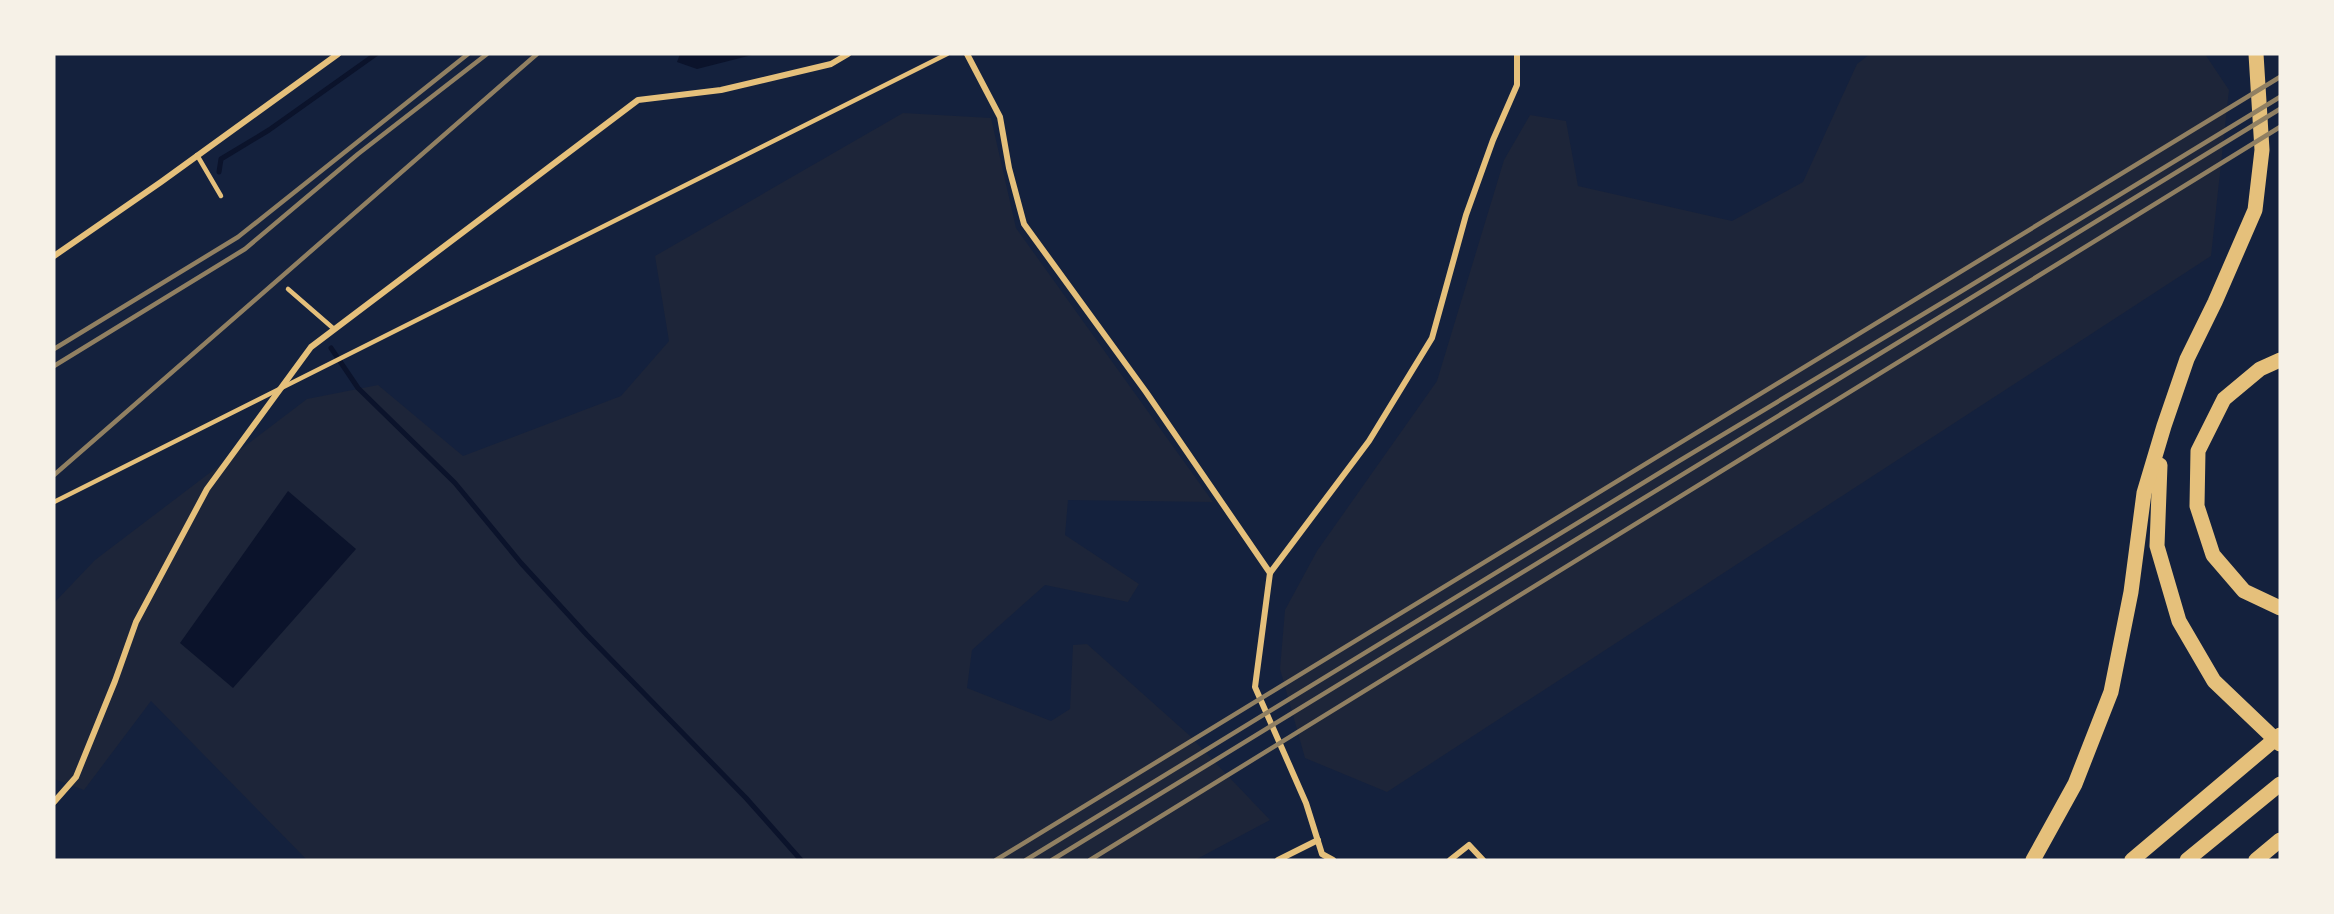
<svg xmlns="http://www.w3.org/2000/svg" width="2334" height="914" font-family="'IBM Plex Sans',sans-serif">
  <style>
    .green { fill: #1d2539 }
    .water { fill: #0b132b }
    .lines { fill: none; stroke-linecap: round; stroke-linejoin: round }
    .stream { stroke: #0b132b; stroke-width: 5 }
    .service { stroke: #e5c07b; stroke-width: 4.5 }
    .minor { stroke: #e5c07b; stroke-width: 6 }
    .trunk { stroke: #e5c07b; stroke-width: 15 }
    .rail { stroke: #918062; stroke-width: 4.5 }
  </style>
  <rect width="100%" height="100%" fill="#14213d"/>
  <g class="green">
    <path d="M1870 54H2205L2229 90 2211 256 1387 792 1305 758 1280 669 1285 610 1317 551 1437 381 1504 160 1530 115 1566 121 1578 186 1732 221 1803 182 1857 64Z"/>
    <path d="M903 113 991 118 1016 228 1213 502 1068 500 1065 535 1139 584 1128 602 1045 585 972 650 967 688 1051 721 1070 709 1073 645 1087 644 1189 735 1270 820 1195 860H307L151 701 84 790 54 779V603L95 560 307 399 378 385 463 456 621 396 669 341 655 256Z"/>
  </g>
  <g class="water">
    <path d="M680 54H756L697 69 677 62Z"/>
    <path d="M288 491 356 549 233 688 180 643Z"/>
  </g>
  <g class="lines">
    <g class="stream">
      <path d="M219 172 221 159 269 130 376 54"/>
      <path d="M331 348 358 388 455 483 521 563 587 635 746 798 801 860"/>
    </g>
    <g class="service">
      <path d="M197 155 221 196"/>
      <path d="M288 289 334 329"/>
      <path d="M54 502 947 54"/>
    </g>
    <g class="minor">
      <path d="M967 54 1000 117 1009 168 1024 224 1146 392 1270 573"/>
      <path d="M54 256 161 182 338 54"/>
      <path d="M54 802 76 777 115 681 136 622 207 489 311 347 638 100 721 90 831 64 848 54"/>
      <path d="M1278 860 1318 840"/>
      <path d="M1333 860 1322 854 1306 803 1255 687 1270 573 1369 441 1432 338 1466 215 1493 140 1517 85V54"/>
      <path d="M1450 860 1469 845 1483 860"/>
    </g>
    <g class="trunk">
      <path d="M2280 360 2260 369 2224 399 2198 451 2197 506 2213 555 2244 591 2280 608"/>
      <path d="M2160 465 2157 546 2179 621 2214 681 2280 744"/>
      <path d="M2033 860 2075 784 2111 692 2131 592 2144 493 2164 426 2187 359 2215 302 2255 210 2262 150 2256 54"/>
      <path d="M2132 860 2280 735"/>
      <path d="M2187 860 2280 784"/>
      <path d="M2256 860 2280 840"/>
    </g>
    <g class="rail">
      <path d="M54 349 238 237 468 54"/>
      <path d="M54 366 245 249 358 154 487 54"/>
      <path d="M54 475 537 54"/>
      <path d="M996 860 2280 77"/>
      <path d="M1026 860 1679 461 1960 292 2280 97"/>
      <path d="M1052 860 2280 109"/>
      <path d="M1090 860 2280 127"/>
    </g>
  </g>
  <rect width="2334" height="914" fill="none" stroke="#f6f1e7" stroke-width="111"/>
</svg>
